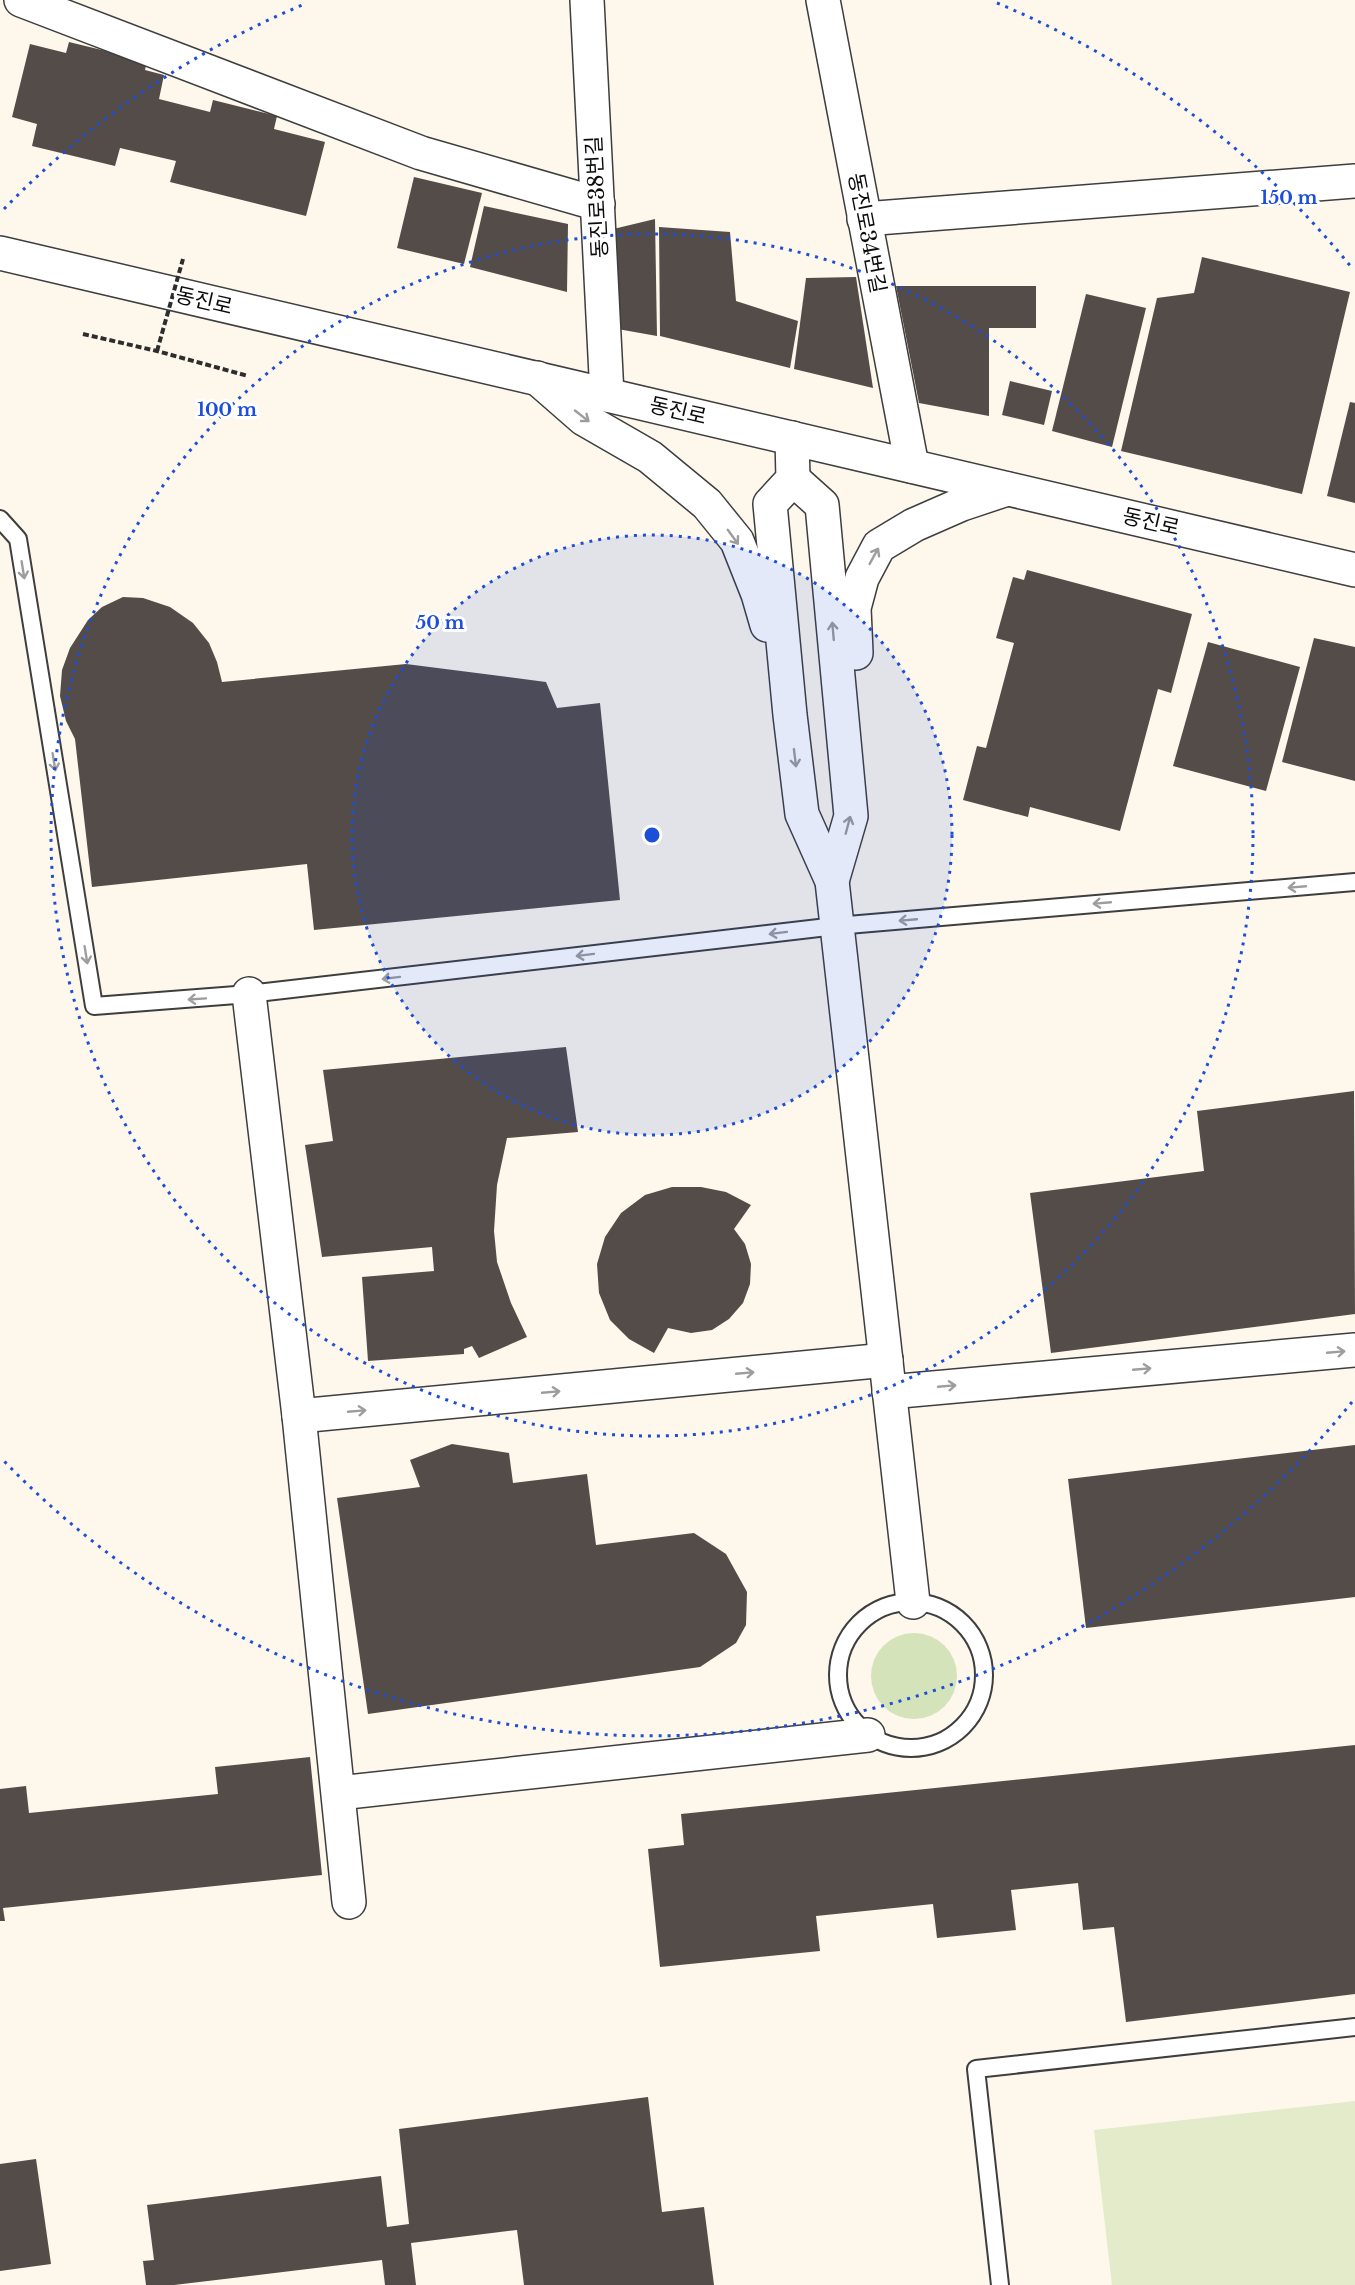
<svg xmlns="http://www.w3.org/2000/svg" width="1355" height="2285" font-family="'Libre Baskerville','Noto Sans KR',serif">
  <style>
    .green { fill: #d4e3ba }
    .pitch { fill: #e4ebcb }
    .building { fill: #534c49 }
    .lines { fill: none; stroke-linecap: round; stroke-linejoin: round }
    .service-casing { stroke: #3e3e3e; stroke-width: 20 }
    .minor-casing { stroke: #3e3e3e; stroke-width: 36 }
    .tertiary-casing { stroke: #3e3e3e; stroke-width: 36 }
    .path { stroke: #2d2d2d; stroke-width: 4; stroke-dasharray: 6 3; stroke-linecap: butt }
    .service { stroke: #fff; stroke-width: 16 }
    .minor { stroke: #fff; stroke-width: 33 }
    .tertiary { stroke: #fff; stroke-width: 33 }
    .path-bridge { stroke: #2d2d2d; stroke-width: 4; stroke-dasharray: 6 3; stroke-linecap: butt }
    .oneway { stroke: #9d9d9d }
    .ring { fill: none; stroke: #1d4ed8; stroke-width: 3; stroke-dasharray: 3 6 }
    .labels { text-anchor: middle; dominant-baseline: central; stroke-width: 6; stroke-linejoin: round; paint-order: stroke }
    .street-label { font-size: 21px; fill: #0b0b0b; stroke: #fff }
    .centre { fill: #1d4ed8; stroke: #fff; stroke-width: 3 }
    .ring-label { font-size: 18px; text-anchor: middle; font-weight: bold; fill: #1d4ed8; stroke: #fff; stroke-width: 6; stroke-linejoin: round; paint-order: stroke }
  </style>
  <rect width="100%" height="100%" fill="#fdf7ec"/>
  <circle class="green" cx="914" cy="1676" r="43"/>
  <path class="pitch" d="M1355 2101V2285H1112L1094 2130Z"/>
  <g class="building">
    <path d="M69 42 147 61 145 70 164 75 159 99 210 112 213 100 277 116 274 129 325 142 306 216 170 182 176 161 120 148 115 166 32 146 37 124 12 117 30 44 66 53Z"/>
    <path d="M414 177 482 193 464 264 397 248Z"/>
    <path d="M484 206 568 224 567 292 470 267Z"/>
    <path d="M655 219 657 336 612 328 605 231Z"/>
    <path d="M659 227 730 232 736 301 798 321 790 368 660 336Z"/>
    <path d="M1202 257 1350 292 1302 494 1121 451 1157 298 1194 293Z"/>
    <path d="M856 277 873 388 794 369 806 278Z"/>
    <path d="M896 286H1036V328H989V416L919 403Z"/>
    <path d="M1086 294 1146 308 1112 447 1052 431Z"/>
    <path d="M1010 381 1052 391 1044 425 1002 415Z"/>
    <path d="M1350 402 1355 403V503L1327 496Z"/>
    <path d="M1027 570 1192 614 1171 693 1158 689 1120 831 1030 807 1028 817 963 800 977 746 986 748 1014 643 996 638 1013 577 1024 580Z"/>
    <path d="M123 597 143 598 170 607 193 623 209 643 217 662 222 682 406 664 546 682 557 708 600 703 620 900 314 930 307 864 92 887 75 739 66 721 60 696 62 670 70 648 88 620 102 607Z"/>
    <path d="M1314 638 1355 647V781L1282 762Z"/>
    <path d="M1208 642 1300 667 1266 791 1173 766Z"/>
    <path d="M566 1047 578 1132 507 1138 497 1185 494 1231 497 1262 511 1303 527 1337 479 1358 472 1346 464 1349V1354L368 1361 362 1277 434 1271 432 1247 322 1257 305 1145 333 1141 323 1070Z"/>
    <path d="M1354 1091 1355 1314 1051 1353 1030 1193 1204 1171 1197 1111Z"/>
    <path d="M672 1187H701L726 1192 751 1205 734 1229 745 1244 751 1264 750 1284 743 1303 729 1319 712 1330 691 1333 668 1328 654 1353 629 1339 610 1320 599 1293 597 1264 605 1237 621 1213 645 1195Z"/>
    <path d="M452 1444 509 1453 513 1483 587 1474 596 1545 694 1533 726 1554 747 1592 746 1625 736 1643 700 1667 368 1714 337 1498 420 1487 410 1460Z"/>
    <path d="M1355 1445V1597L1086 1628 1068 1479Z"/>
    <path d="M1355 1745V1994L1126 2022 1114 1927 1083 1930 1078 1883 1011 1890 1016 1930 937 1938 933 1904 816 1916 820 1951 660 1967 648 1849 684 1845 681 1814Z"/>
    <path d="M310 1757 322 1875 3 1908 5 1921H0V1789L26 1786 29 1813 218 1794 215 1767Z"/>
    <path d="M648 2097 662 2212 704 2207 714 2285H524L517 2230 411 2243 416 2285H385L382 2260 174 2285H146L143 2261 154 2260 147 2205 381 2176 387 2227 409 2224 399 2129Z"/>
    <path d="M36 2159 51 2264 0 2271V2164Z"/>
  </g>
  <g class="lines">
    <defs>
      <g id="service">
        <path d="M0 519 18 539 94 1006 249 994 836 926 1355 882"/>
        <circle cx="911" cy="1675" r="73"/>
        <path d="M1000 2285 976 2069 1355 2027"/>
      </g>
      <g id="minor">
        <path d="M21 0 421 153 598 204"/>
        <path d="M587 0 607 395"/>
        <path d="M823 0 912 466"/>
        <path d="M864 219 1355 181"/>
        <path d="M537 378 584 419 650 457 707 504 737 541 758 594 767 625"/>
        <path d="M792 438 793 479 770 504 790 715 802 814 832 881 913 1602"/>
        <path d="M793 479 822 505 851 816 832 881"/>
        <path d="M856 653 854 608 862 578 879 546 914 525 962 504 1007 489"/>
        <path d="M249 994 299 1416 349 1902"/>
        <path d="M889 1392 1355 1350"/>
        <path d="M299 1416 886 1360"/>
        <path d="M339 1793 868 1735"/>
      </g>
      <path id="tertiary" d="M0 253 1355 570"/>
    </defs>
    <use href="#service" class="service-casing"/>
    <use href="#minor" class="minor-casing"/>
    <use href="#tertiary" class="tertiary-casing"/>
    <path class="path" d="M83 334 157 351 248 376"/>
    <use href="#service" class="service"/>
    <use href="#minor" class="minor"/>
    <use href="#tertiary" class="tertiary"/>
    <path class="path-bridge" d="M157 351 183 259"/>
  </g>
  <defs><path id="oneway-shaft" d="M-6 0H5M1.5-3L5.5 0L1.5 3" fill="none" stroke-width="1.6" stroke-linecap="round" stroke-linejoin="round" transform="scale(1.5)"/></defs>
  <g class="oneway">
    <use href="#oneway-shaft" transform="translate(582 416) rotate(38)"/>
    <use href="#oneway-shaft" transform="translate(733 537) rotate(54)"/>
    <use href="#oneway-shaft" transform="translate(874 556) rotate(-61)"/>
    <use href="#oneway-shaft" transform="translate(23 570) rotate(81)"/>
    <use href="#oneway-shaft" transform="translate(833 631) rotate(-95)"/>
    <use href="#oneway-shaft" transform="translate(795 758) rotate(83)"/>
    <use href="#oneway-shaft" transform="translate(54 762) rotate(81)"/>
    <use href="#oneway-shaft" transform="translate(848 825) rotate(-75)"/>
    <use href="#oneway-shaft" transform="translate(1297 887) rotate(175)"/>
    <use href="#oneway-shaft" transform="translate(1102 903) rotate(175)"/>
    <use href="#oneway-shaft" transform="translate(908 920) rotate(175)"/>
    <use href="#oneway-shaft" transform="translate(778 933) rotate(173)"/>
    <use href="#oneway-shaft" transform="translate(86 955) rotate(81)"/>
    <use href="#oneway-shaft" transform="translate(585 955) rotate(173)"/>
    <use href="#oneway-shaft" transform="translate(391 978) rotate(173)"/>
    <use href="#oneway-shaft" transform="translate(197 999) rotate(176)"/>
    <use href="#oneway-shaft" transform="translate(1336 1352) rotate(-5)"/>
    <use href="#oneway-shaft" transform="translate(1142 1369) rotate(-5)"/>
    <use href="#oneway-shaft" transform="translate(745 1373) rotate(-5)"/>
    <use href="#oneway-shaft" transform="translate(947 1386) rotate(-5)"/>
    <use href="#oneway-shaft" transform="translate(551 1392) rotate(-5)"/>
    <use href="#oneway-shaft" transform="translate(357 1411) rotate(-5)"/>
  </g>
  <circle cx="652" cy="835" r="300" fill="#1d4ed8" fill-opacity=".12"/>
  <g class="ring">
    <circle cx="652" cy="835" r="300"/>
    <circle cx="652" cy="835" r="601"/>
    <path d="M1352 1402A901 901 0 0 1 4 1461M4 209A901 901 0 0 1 307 3M997 3A901 901 0 0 1 1352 268"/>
  </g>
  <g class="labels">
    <g class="street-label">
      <text transform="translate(597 197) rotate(-93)">동진로38번길</text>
      <text transform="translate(867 233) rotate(79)">동진로34번길</text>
      <text transform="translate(204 301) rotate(13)">동진로</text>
      <text transform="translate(678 411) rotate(13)">동진로</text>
      <text transform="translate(1151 522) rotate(13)">동진로</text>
    </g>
  </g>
  <circle cx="652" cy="835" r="9" class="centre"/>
  <g class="ring-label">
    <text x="1289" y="204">150 m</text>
    <text x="227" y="416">100 m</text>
    <text x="440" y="629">50 m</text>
  </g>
</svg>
